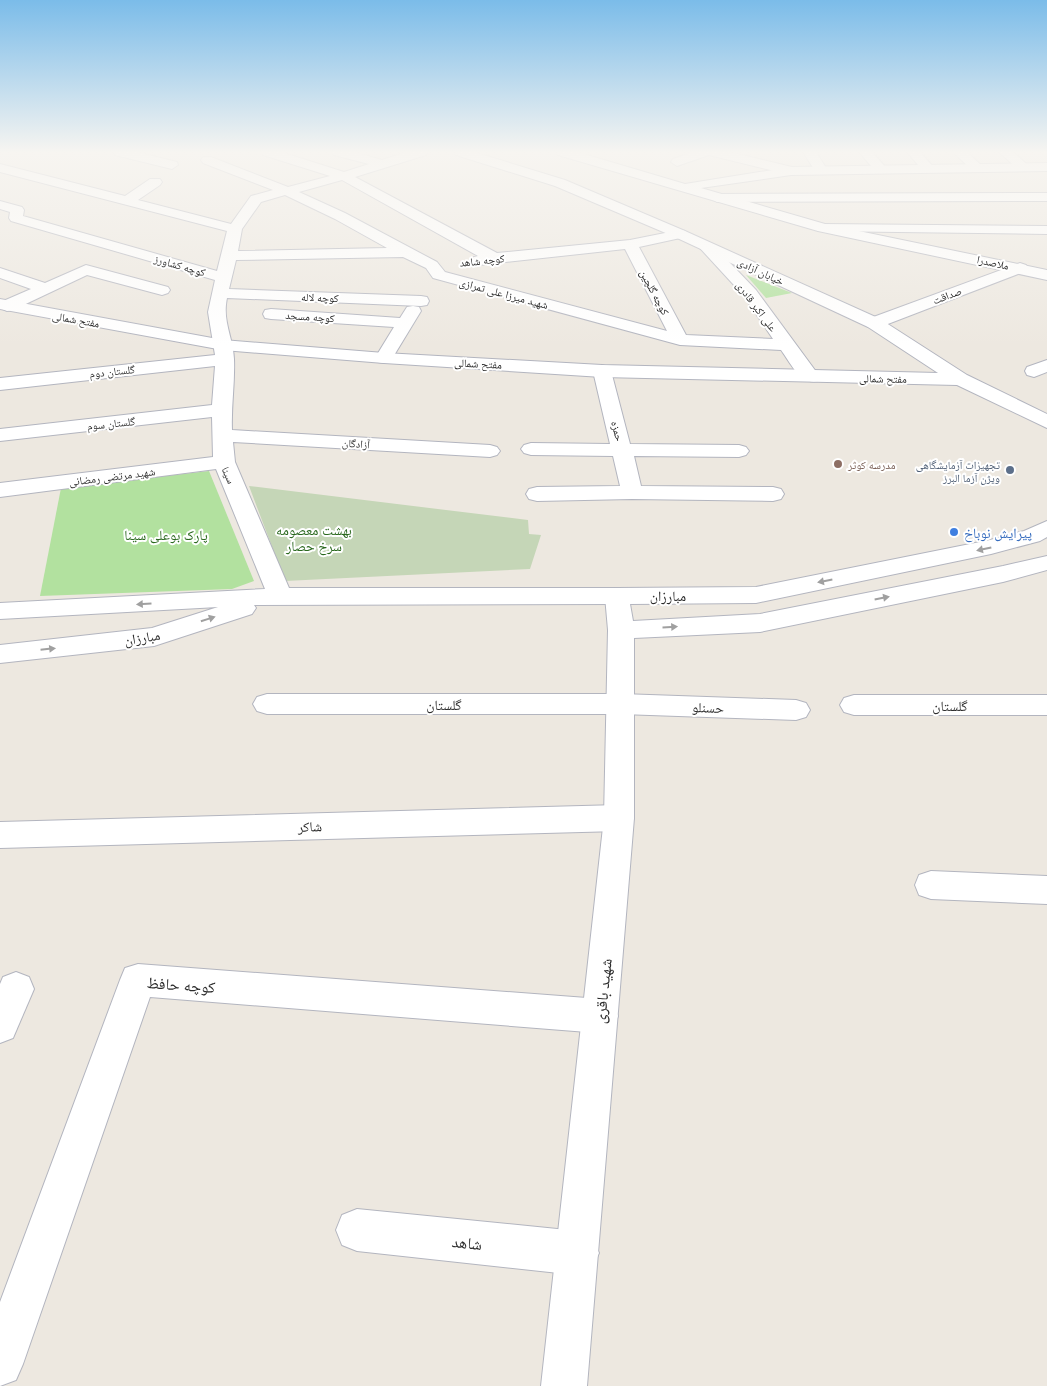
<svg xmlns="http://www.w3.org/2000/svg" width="1047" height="1386" font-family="Lato,'Noto Naskh Arabic',sans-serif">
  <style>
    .green { fill: #b2e19f }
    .cemetery { fill: #c5d6b7 }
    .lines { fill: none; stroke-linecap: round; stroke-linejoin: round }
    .street-casing { stroke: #b3b5bf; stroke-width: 2 }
    .secondary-casing { stroke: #b3b5bf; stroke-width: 2 }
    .street { fill: #fff; fill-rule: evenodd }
    .secondary { fill: #fff; fill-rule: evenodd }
    .oneway { fill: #a0a0a0 }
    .education-dot { fill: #8d6e63; stroke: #fff; stroke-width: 2 }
    .service-dot { fill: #5c6f8a; stroke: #fff; stroke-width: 2 }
    .shop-dot { fill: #3f7fe0; stroke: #fff; stroke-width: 2 }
    .labels { text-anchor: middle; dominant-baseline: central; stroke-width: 4; stroke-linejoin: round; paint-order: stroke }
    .far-street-label { font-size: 11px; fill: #2c2c2c; stroke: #fff }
    .far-education-label { font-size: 11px; fill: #785e54; stroke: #fff; text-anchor: start }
    .far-service-label { font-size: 11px; fill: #4e5e75; stroke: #fff; text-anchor: end }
    .park-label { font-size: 14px; fill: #2a681e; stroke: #fff }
    .shop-label { font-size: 14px; fill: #366cbe; stroke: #fff; text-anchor: start }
    .street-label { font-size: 14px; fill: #2c2c2c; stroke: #fff }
    .near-street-label { font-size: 16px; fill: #2c2c2c; stroke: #fff }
  </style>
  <rect width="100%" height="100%" fill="#ede8e0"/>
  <g class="green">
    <path d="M746 275 792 293 766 298Z"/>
    <path d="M209 471 254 581 232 589 40 596 61 488Z"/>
  </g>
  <path class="cemetery" d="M249 486 528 520 529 534 541 535 530 569 285 581Z"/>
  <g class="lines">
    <defs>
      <g id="street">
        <path d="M113 152H136L177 162 178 165 172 169 115 155Z"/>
        <path d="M261 152H281L344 172 369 164 334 155 332 152H354L382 160 407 152H428L426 155 355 177 497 253 630 240 680 230 685 231 687 234 685 237 639 247 686 335 773 339 744 296 698 246 701 243H711L756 290 820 377 818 381C800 385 790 362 781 350L680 345 433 278 426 268 403 257 236 260 229 289 421 296 427 297 429 301 427 305 421 306 227 298C222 321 233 337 234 359 235 383 231 406 232 430L490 445 497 447 500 451 497 455 490 457 233 442 235 462 289 588H617L626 590 629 596 626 602 617 604 254 605 256 608 252 614 154 646 0 663V645L152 628 218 607 0 619V603L265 589 216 469 0 497V483L213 457 212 417 0 441V429L212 405 215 366 0 390V378L215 355 208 312 215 280 11 221 9 218 10 212 0 209V201L22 207 24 210 23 216 217 271 227 231 0 172V164L125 196 150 179H160L162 182 160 185 138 200 231 224 251 196 273 190 203 163 201 160 203 157H211L288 187 330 176 263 155ZM342 180 478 256 474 257 471 260 474 263 479 265 625 249 667 331 445 272 437 262 345 213 299 192ZM285 195 335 219 387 248 238 251 242 229 261 202Z"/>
        <path d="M693 152H730L796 168 797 171 791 175 709 155 677 166 671 162 673 159Z"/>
        <path d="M803 152H816L828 171 827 174H817Z"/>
        <path d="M859 152H872L888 170 887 173H877Z"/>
        <path d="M907 152H920L935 169 934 172H924Z"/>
        <path d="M953 152H967L984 168 983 171H973Z"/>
        <path d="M999 152H1013L1031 168 1030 171H1020Z"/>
        <path d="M1047 193V201L717 202 710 198 717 194Z"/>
        <path d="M823 224 1047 226V234L818 231 816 228 818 225Z"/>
        <path d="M1020 263 1026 265 1028 268 1026 271 880 327 874 328 868 327 865 323 868 319Z"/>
        <path d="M86 265 168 287 170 290 168 293 162 295 87 275 13 310 7 311 0 308 1 302 31 289 0 278V268L45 283Z"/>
        <path d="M413 306 419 307 421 311 390 362 384 363 378 362 375 358 394 327 271 319 265 318 263 314 265 310 271 309 400 318 407 307Z"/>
        <path d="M1047 360V372L1034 377 1027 375 1025 371 1027 367Z"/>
        <path d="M602 365 609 367 611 371 630 444 739 445 746 447 749 451 746 455 739 457 634 456 641 486 773 487 781 489 784 494 781 499 773 501 632 499 537 501 529 499 526 494 529 489 537 487 620 486 613 456 531 455 524 453 521 449 524 445 531 443 610 444 593 371 595 367Z"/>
        <path d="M267 694H621L796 700 806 703 810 710 806 717 796 720 621 714H267L257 711 253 704 257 697Z"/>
        <path d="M854 695H1047V715H854L844 712 840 705 844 698Z"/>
        <path d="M619 805 630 809 634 818 630 827 619 831 0 848V822Z"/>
        <path d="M931 871 1047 876V904L931 899 919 895 915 885 919 875Z"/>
        <path d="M138 964 600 999 613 1004 618 1016 613 1028 600 1033 150 997 23 1364 16 1380 0 1386V1302L120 980 125 968Z"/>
        <path d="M16 972 29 977 34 989 13 1038 0 1043V984L3 977Z"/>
        <path d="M357 1209 577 1231 592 1238 599 1253 592 1268 577 1275 357 1251 342 1245 336 1230 342 1215Z"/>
      </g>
      <g id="secondary">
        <path d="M454 152H474L565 180 685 231 880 319 967 375 1047 414V428L957 385 602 377 384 363 223 350 0 309V299L223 340 384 353 602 365 938 373 868 327 675 237 555 186 456 155Z"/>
        <path d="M556 152H577L685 184 791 167 1047 163V171L791 175 701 188 825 224 1047 270V280L818 231 558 155Z"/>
        <path d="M1047 521V537L1040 541 991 554 756 603 630 604 633 621 760 614 1003 566 1047 556V570L1003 582 760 632 634 638V818L587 1386H541L604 818 608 630 605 596 608 590 617 588 756 587 990 540 1024 531Z"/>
      </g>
    </defs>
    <use href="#street" class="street-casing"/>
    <use href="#secondary" class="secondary-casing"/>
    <use href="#street" class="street"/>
    <use href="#secondary" class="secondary"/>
  </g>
  <defs><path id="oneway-solid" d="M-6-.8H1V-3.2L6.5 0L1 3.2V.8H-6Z" transform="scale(1.25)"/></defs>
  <g class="oneway">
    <use href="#oneway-solid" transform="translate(984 549) rotate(168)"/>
    <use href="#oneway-solid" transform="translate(825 581) rotate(169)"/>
    <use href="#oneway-solid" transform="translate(882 598) rotate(-11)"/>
    <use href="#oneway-solid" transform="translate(144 604) rotate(177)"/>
    <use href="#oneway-solid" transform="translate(208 619) rotate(-18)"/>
    <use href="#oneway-solid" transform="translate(670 627) rotate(-3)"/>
    <use href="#oneway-solid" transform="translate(48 649) rotate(-6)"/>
  </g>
  <linearGradient id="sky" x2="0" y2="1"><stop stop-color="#7bbce9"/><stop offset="0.44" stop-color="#f7f5f1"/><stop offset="1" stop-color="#f7f5f1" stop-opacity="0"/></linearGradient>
  <rect width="1047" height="346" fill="url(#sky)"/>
  <circle class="education-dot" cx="838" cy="464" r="5"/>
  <circle class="service-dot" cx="1010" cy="470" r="5"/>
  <circle class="shop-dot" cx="954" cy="532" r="5"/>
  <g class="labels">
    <g class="far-street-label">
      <text transform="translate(482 260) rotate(-6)">کوچه شاهد</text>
      <text transform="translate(993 262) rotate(12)">ملاصدرا</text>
      <text transform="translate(180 265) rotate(16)">کوچه کشاورز</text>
      <text transform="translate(761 271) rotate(25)">خیابان آزادی</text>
      <text transform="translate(655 292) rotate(62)">کوچه گلچین</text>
      <text transform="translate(504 293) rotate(15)">شهید میرزا علی تمرازی</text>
      <text transform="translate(947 295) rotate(-21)">صداقت</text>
      <text transform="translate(320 297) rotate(2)">کوچه لاله</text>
      <text transform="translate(757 306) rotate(53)">علی اکبر قادری</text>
      <text transform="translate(310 316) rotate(4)">کوچه مسجد</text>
      <text transform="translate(76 319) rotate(10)">مفتح شمالی</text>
      <text transform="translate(478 363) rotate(3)">مفتح شمالی</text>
      <text transform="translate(112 371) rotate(-6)">گلستان دوم</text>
      <text transform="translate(883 378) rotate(1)">مفتح شمالی</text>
      <text transform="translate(111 423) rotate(-6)">گلستان سوم</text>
      <text transform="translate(618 431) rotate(75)">حمزه</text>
      <text transform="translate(356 443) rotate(4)">آزادگان</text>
      <text transform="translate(229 475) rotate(67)">سینا</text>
      <text transform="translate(112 476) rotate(-7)">شهید مرتضی رمضانی</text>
    </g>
    <g class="far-education-label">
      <text x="848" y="464">مدرسه کوثر</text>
    </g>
    <g class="far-service-label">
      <text x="1000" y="464">تجهیزات آزمایشگاهی<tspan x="1000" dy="13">ویژن آزما البرز</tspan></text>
    </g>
    <g class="park-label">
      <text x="314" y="529">بهشت معصومه<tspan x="314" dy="16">سرخ حصار</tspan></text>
      <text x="166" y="534">پارک بوعلی سینا</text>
    </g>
    <g class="shop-label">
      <text x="964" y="532">پیرایش نوباخ</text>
    </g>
    <g class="street-label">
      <text x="668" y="595">مبارزان</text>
      <text transform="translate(142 637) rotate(-9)">مبارزان</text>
      <text x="444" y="704">گلستان</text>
      <text x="950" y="705">گلستان</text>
      <text transform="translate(708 707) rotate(2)">حسنلو</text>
      <text transform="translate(310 826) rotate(-2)">شاکر</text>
    </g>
    <g class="near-street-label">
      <text transform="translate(181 984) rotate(4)">کوچه حافظ</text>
      <text transform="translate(602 991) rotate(-84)">شهید باقری</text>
      <text transform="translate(467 1242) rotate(6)">شاهد</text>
    </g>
  </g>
</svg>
